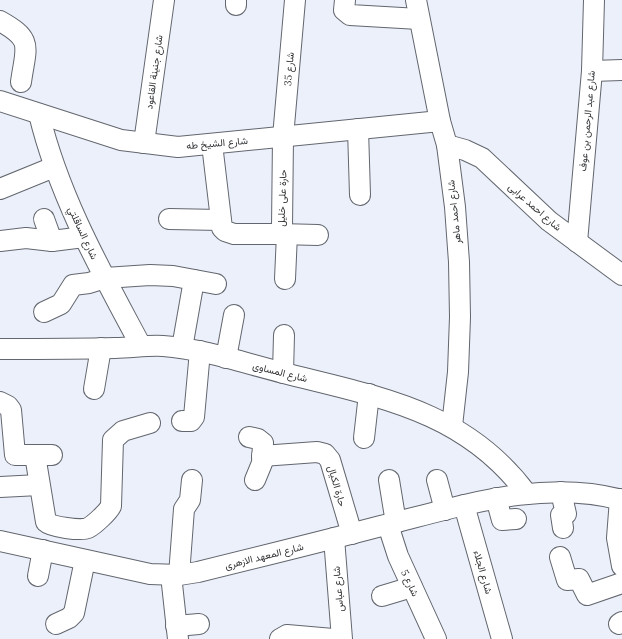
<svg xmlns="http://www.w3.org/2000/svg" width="622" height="639" font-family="Lora,Vazirmatn,serif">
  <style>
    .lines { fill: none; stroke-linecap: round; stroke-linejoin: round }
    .minor-casing { stroke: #62666e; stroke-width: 22 }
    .minor { stroke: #fff; stroke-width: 20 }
    .labels { text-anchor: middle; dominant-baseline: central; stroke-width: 4; stroke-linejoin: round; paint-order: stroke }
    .street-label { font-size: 10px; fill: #303235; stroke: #fff }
  </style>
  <rect width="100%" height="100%" fill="#ecf0fa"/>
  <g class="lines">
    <defs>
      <g id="minor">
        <path d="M345 0 344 10 350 15 419 19"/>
        <path d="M416 0 440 121 447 145 455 207 459 262 460 317 458 372 452 426"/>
        <path d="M236 5V0"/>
        <path d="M0 21C34 40 26 46 21 82"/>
        <path d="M592 71 622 70"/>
        <path d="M0 101 121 140 178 147 440 121"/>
        <path d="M39 114C59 197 101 271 141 346"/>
        <path d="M358 129 360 195"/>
        <path d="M144 143 164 0"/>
        <path d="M212 144 222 228 225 231 234 234H279L282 227 283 137 295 0"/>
        <path d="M447 145 465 150 482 158 549 221 622 275"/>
        <path d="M0 189 54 167"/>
        <path d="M44 219 52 241"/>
        <path d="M169 219 220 220"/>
        <path d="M279 234 318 235"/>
        <path d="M0 241 26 238 52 241 84 237"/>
        <path d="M577 242 592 71 594 0"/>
        <path d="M285 279 287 234"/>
        <path d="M44 312 61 304 73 285 89 283 105 278 150 275 173 276 216 284"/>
        <path d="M182 348 194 280"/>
        <path d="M0 349C38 349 77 349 115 348 131 348 147 345 163 346 204 349 244 363 284 373 378 397 465 410 527 494"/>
        <path d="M226 358 234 315"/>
        <path d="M283 373 284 335"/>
        <path d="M94 389 101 348"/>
        <path d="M0 402 8 406 11 410 15 455H52"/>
        <path d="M182 421H191L194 417 200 351"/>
        <path d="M249 437 258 439 263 443 262 463 255 480"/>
        <path d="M364 438 369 394"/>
        <path d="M35 455 46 522C51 527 81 531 88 528 94 525 108 512 111 506L113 440 123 431 150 423"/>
        <path d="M262 456 317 452 325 454 330 460 352 534"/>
        <path d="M389 480 396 523"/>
        <path d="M437 480 445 510"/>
        <path d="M0 487 39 485"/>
        <path d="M561 492 566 514 561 515 563 528"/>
        <path d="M496 498 502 520 516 519"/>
        <path d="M620 499 617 538 622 566"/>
        <path d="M464 505 502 639"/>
        <path d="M388 525 398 556 436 639"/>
        <path d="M334 538 342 639"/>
        <path d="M0 541 150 574 179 575 198 572C259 557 320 542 381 526 459 507 542 478 622 500"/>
        <path d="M560 557 567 580 579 579 587 595 622 583"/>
        <path d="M171 575 178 639"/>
        <path d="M179 575 184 509 190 500 192 480"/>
        <path d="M38 576 43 550"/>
        <path d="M382 596 412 587"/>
        <path d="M56 624 69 618 74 613 85 560"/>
        <path d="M619 624 622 622"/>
        <path d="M176 626 199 624"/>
        <path d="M280 639 287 635 333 639"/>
      </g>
    </defs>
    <use href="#minor" class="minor-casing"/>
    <use href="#minor" class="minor"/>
  </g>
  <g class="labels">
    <g class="street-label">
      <text transform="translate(289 69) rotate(-85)">شارع 35</text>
      <text transform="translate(154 72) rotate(-82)">شارع جنينة القاعود</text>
      <text transform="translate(587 121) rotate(-85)">شارع عبد الرحمن بن عوف</text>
      <text transform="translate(217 143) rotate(-5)">شارع الشيخ طه</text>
      <text transform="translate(282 198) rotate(-88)">حارة على خليل</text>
      <text transform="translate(535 207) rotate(41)">شارع احمد عرابى</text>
      <text transform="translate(454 212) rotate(-96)">شارع احمد ماهر</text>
      <text transform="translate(83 233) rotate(65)">شارع الساقلتي</text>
      <text transform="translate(280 372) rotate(14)">شارع المساوى</text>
      <text transform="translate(337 486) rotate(74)">حارة الكيال</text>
      <text transform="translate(264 556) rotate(-14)">شارع المعهد الازهرى</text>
      <text transform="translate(483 572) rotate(74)">شارع الجلاء</text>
      <text transform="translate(410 583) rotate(65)">شارع 5</text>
      <text transform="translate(338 589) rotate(-95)">شارع عباس</text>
    </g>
  </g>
</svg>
